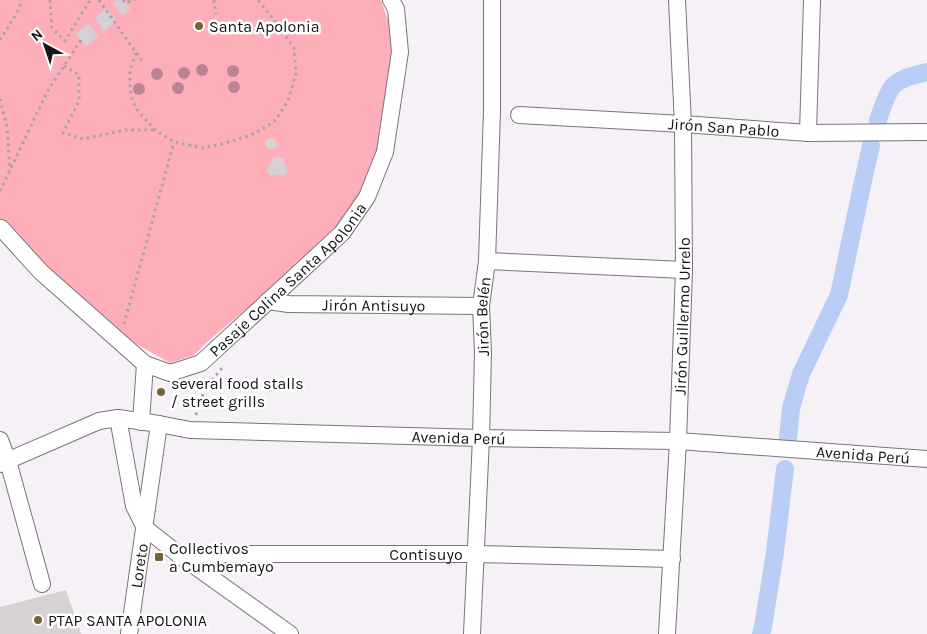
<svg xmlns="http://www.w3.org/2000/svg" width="927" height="634" font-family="Karla,sans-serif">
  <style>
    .green { fill: #feaeb8 }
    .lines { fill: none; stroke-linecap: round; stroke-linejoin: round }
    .canal { stroke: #bacef5; stroke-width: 18 }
    .building { fill: #d8d1d4 }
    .minor-tunnel { stroke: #d4d0d5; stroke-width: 16; stroke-dasharray: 16 8; stroke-linecap: butt }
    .minor-casing { stroke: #78747a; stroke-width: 18 }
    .path { stroke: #a7a3a8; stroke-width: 3; stroke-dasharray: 2.5 4; stroke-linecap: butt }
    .minor { stroke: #fff; stroke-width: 16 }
    .tree { fill: #ba8492 }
    .poi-dot { fill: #736431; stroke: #fff; stroke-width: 2 }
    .labels { text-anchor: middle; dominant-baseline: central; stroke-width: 5; stroke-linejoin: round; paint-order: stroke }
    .poi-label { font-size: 16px; fill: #161416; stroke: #fff; text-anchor: start }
    .street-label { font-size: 16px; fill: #161416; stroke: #fff }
  </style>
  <rect width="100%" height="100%" fill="#f6f1f7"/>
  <path class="green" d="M0 0H381L389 23 392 51 381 144 364 195 334 231 296 267 208 341 194 355 170 363 133 342 39 260 0 219Z"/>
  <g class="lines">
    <g class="canal">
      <path d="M878 120C881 111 887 93 893 86 902 77 915 75 927 72"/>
      <path d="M788 439 791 408 801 374 839 295 863 181 871 146"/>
      <path d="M761 634 763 627 775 552 785 469"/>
    </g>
  </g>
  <g class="building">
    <path d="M270 138 276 139 277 146 273 150 266 148 265 141Z"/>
    <path d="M278 156 284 159V164L287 167V173L281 176 277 174 272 176 267 172 268 165 271 163 272 159Z"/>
    <path d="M66 590 81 634H0V607Z"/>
  </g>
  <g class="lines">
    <path class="minor-tunnel" d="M81 40 125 3"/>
    <defs>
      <g id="minor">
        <path id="s1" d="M519 115 683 124 808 133 927 132"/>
        <path d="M808 133 812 0"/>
        <path id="s2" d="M1 228 41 272 145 364 170 373 201 363 342 233 367 197 385 152 400 52 396 9 391 0"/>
        <path d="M487 261 684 270"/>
        <path id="s3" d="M268 301 289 304 481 306"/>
        <path d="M118 418 134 506 145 528 178 554 290 634"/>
        <path d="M141 422 145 364"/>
        <path d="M0 440 8 461 42 584"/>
        <path id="s4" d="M0 464 99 421 118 418 159 424 190 430 481 438 678 441 927 459"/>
        <path id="s5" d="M178 554H476L672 559"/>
        <path id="s6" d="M129 634 159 424"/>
        <path id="s7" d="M472 634 481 438 483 353 481 306 487 261 492 111V0"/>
        <path id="s8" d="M667 634 678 441 684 270 683 124 677 0"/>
      </g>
    </defs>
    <use href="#minor" class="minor-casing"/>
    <g class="path">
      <path d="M50 0 52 28 65 41 90 0"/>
      <path d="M99 0 142 61"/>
      <path d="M123 0 125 3 135 0"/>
      <path d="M214 0 216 14"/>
      <path d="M0 40 19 9 22 0"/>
      <path d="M136 53 130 70V86L132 100 138 111 155 130 174 142 203 148 222 144 251 135 274 122 288 101 296 74 294 48 275 21 258 0"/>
      <path d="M64 66 79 75V101L63 133 83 139 125 130H155"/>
      <path d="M0 99 7 127 10 170"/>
      <path d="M0 191 47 92 81 40"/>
      <path d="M124 324 174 142"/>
      <path d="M196 415 205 388 223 367"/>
    </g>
    <use href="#minor" class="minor"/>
  </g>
  <g class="tree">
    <circle cx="202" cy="70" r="6"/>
    <circle cx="233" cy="71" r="6"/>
    <circle cx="184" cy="73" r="6"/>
    <circle cx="157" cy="74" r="6"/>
    <circle cx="234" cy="87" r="6"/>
    <circle cx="178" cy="88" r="6"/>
    <circle cx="139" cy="89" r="6"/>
  </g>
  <g class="poi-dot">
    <circle cx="199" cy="26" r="5"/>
    <circle cx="161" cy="392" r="5"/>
    <rect x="154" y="552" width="10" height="10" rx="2.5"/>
    <circle cx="38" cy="620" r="5"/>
  </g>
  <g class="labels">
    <g class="poi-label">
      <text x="209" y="26">Santa Apolonia</text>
      <text x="171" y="383">several food stalls<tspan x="171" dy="18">/ street grills</tspan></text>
      <text x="169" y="548">Collectivos<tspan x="169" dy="18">a Cumbemayo</tspan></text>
      <text x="48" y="620">PTAP SANTA APOLONIA</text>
    </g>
    <g class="street-label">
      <text stroke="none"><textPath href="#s1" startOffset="205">Jirón San Pablo</textPath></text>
      <text stroke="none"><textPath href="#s2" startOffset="378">Pasaje Colina Santa Apolonia</textPath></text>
      <text stroke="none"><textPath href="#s3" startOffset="106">Jirón Antisuyo</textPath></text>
      <text stroke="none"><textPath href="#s7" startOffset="318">Jirón Belén</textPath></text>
      <text stroke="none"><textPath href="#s8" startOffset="318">Jirón Guillermo Urrelo</textPath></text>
      <text stroke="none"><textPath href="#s4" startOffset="469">Avenida Perú</textPath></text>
      <text stroke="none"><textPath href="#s4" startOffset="874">Avenida Perú</textPath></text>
      <text stroke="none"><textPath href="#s5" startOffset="248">Contisuyo</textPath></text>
      <text stroke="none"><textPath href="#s6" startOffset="69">Loreto</textPath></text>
    </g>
  </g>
  <g transform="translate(45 45) rotate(320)" stroke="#ffffff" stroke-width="4" paint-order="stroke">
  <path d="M0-4L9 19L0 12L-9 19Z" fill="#161416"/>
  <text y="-8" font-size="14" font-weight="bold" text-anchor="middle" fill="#161416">N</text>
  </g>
</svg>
